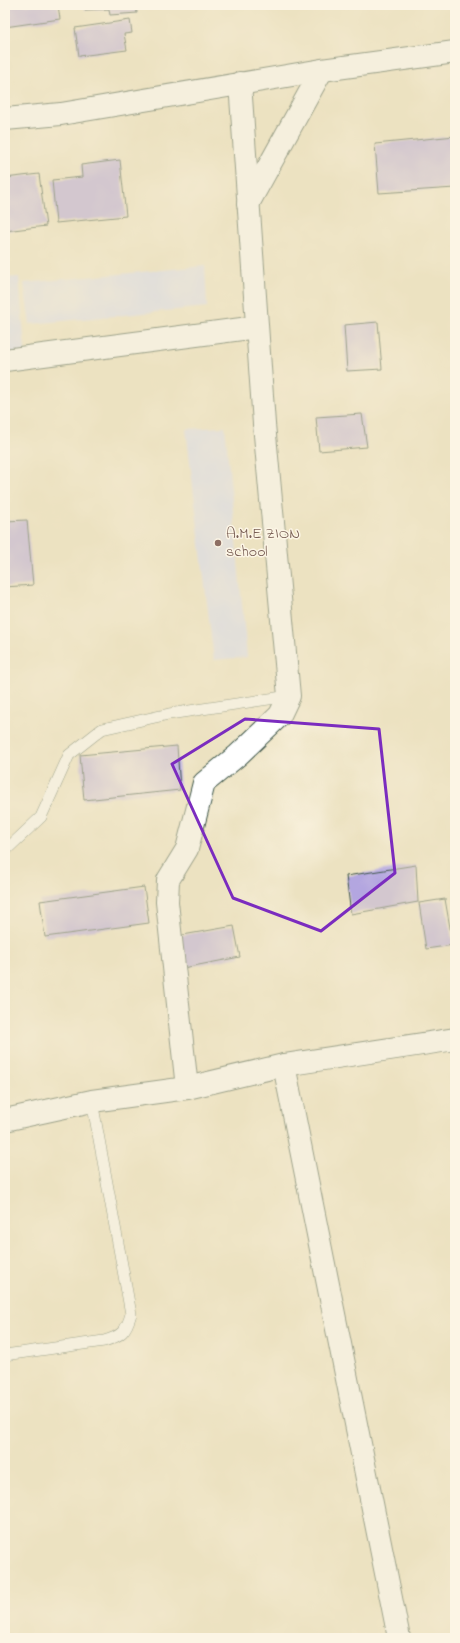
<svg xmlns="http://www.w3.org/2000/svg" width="460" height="1643" font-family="'Indie Flower',sans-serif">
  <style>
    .built { fill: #d1d9f9 }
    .building { fill: #b3a6e0 }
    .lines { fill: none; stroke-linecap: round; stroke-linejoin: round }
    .service-casing { stroke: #3e5649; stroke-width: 12 }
    .minor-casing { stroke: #3e5649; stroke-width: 24 }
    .tertiary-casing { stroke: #3e5649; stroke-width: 24 }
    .service { stroke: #fff; stroke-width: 11 }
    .minor { stroke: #fff; stroke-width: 22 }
    .tertiary { stroke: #fff; stroke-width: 22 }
    .marked { fill: none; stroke: #7b2cbf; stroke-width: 3; stroke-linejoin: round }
    .education-dot { fill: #8d6e63; stroke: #fcf5e5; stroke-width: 1.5 }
    .labels { text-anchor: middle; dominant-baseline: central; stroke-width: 3; stroke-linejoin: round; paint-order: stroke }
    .education-label { font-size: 16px; fill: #785e54; stroke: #fcf5e5; text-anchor: start }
  </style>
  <rect width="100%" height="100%" fill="#fcf5e5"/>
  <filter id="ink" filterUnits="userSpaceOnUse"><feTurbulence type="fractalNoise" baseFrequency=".025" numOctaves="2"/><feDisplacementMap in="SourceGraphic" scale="8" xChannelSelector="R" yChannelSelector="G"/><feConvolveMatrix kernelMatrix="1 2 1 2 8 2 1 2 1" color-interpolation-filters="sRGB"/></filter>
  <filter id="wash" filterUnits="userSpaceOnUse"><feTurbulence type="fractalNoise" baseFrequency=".012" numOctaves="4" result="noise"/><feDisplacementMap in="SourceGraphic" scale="16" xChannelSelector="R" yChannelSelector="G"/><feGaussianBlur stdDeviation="0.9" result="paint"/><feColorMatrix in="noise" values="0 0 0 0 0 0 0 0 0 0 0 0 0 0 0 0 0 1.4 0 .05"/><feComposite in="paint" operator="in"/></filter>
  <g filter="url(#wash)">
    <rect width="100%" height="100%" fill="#ece2c1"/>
    <g class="built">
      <path d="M205 266 207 307 30 324 24 283Z"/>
      <path d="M19 277 26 362 5 363V278Z"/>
      <path d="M225 427 247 657 214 660 186 429Z"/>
    </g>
    <g id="blocks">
      <g class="building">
        <path d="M5 5H58L60 19 5 27Z"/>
        <path d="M84 5H136L137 13 110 15 109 9 85 10Z"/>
        <path d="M130 20 132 33 124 34 127 50 79 56 75 28Z"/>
        <path d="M455 136V188L379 193 375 144Z"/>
        <path d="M120 160 126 216 56 223 52 180 82 177 81 165Z"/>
        <path d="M39 174 46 226 5 231V178Z"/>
        <path d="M378 322 382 369 347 371 344 325Z"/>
        <path d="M362 414 367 447 319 451 316 417Z"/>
        <path d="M27 520 33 585 5 587V521Z"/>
        <path d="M177 746 180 790 84 800 80 755Z"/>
        <path d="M416 865 418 902 351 914 346 876Z"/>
        <path d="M144 887 149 923 45 937 40 901Z"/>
        <path d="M445 899 453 945 426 949 419 903Z"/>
        <path d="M234 926 240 957 183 968 177 936Z"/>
      </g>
    </g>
  </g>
  <g filter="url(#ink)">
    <use href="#blocks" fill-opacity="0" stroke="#3e5649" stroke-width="1"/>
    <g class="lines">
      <defs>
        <g id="service">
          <path d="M5 851 41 817 69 755 102 729 169 714 289 696"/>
          <path d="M5 1355 104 1341C121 1336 126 1332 131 1314L92 1101"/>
        </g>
        <g id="minor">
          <path d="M5 119 61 114 322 70 455 52"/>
          <path d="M248 204 322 70"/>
          <path d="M5 360 257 327"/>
          <path d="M284 1065 399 1638"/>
          <path d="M187 1088 167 902 168 880 187 849 204 783 238 755 280 715 289 696 264 424 240 83"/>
        </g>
        <path id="tertiary" d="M5 1120 92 1101 187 1088 284 1065 455 1039"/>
      </defs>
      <use href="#service" class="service-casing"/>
      <use href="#minor" class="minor-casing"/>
      <use href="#tertiary" class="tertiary-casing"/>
      <use href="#service" class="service"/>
      <use href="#minor" class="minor"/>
      <use href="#tertiary" class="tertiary"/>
    </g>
  </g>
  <path d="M0 0H460V1643H0ZM245 719 379 729 395 873 321 931 233 898 172 764Z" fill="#ece2c1" fill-opacity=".55" fill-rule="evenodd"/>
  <path class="marked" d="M245 719 379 729 395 873 321 931 233 898 172 764Z"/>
  <circle class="education-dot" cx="218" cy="543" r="4"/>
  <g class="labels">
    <g class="education-label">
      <text x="226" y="534">A.M.E ZION<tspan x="226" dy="18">school</tspan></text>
    </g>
  </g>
  <rect width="460" height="1643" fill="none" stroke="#fcf5e5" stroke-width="20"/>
</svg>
